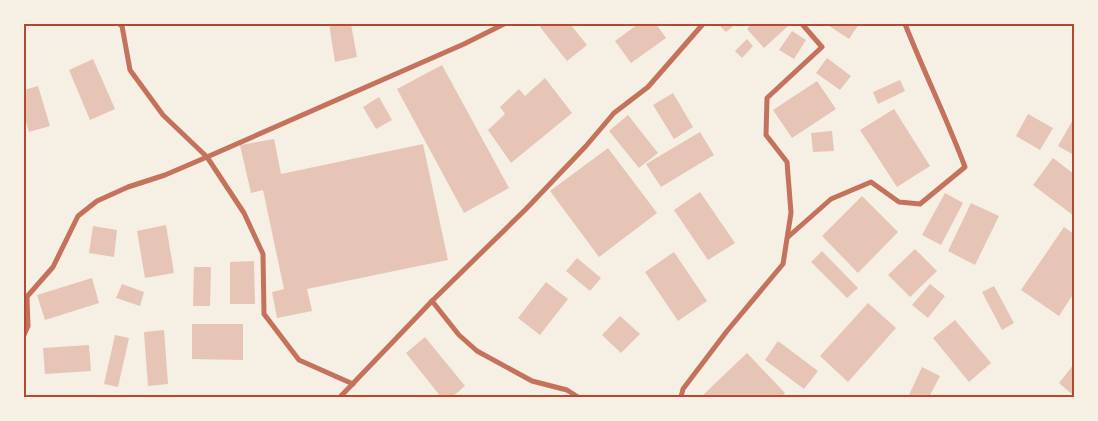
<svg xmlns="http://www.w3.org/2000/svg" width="1098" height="421" font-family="'Exo 2',sans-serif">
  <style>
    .building { fill: #e6c5b7 }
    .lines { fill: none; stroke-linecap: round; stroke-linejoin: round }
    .minor { stroke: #c5725c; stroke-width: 5 }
    .neatline { fill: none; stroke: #b5482f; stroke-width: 2 }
  </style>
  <rect width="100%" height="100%" fill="#f6efe4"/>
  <g class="building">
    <path d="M329 24H351L357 57 335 62Z"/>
    <path d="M544 24H570L587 45 567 61 540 27Z"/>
    <path d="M638 24H656L666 38 631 63 615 41Z"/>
    <path d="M718 24H736L726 32Z"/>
    <path d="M752 24H786L788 26 764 48 747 29Z"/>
    <path d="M826 24H859L849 39Z"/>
    <path d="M792 31 806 40 794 59 779 50Z"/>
    <path d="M747 39 753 46 742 58 735 51Z"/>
    <path d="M827 58 851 76 840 90 816 73Z"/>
    <path d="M93 59 115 109 90 120 69 70Z"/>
    <path d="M442 65 509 188 464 213 397 89Z"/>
    <path d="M545 78 572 113 511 163 488 130 505 114 500 107 519 89 525 96Z"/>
    <path d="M900 80 905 91 878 104 873 92Z"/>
    <path d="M817 81 836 109 792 138 773 110Z"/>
    <path d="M38 86 50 126 29 132 24 115V90Z"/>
    <path d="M673 93 693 127 674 139 653 105Z"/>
    <path d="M379 97 392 120 376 129 363 107Z"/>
    <path d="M894 109 930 166 897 187 860 130Z"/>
    <path d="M1028 114 1053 128 1040 150 1016 136Z"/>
    <path d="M628 115 658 153 639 168 609 131Z"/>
    <path d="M1074 118V155L1058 146Z"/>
    <path d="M832 131 834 151 813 152 811 133Z"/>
    <path d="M700 132 714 155 661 187 646 164Z"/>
    <path d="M274 139 281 174 423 144 448 260 307 289 312 311 277 318 272 292 284 289 263 190 251 193 240 145Z"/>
    <path d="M608 148 657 213 599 257 550 191Z"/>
    <path d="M1053 158 1074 174V216L1033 185Z"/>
    <path d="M700 192 735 243 708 260 674 210Z"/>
    <path d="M945 193 963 203 941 245 922 235Z"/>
    <path d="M862 196 898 232 858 273 822 236Z"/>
    <path d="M971 203 999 216 975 265 948 251Z"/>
    <path d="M166 225 174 273 145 278 137 231Z"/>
    <path d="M93 226 117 230 114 257 89 253Z"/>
    <path d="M1064 227 1074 234V293L1059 316 1021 290Z"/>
    <path d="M915 249 937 271 910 297 888 275Z"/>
    <path d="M822 251 858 288 847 298 811 262Z"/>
    <path d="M674 252 707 301 678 321 645 272Z"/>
    <path d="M577 258 601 278 590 291 566 271Z"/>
    <path d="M254 261 255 304H230V262Z"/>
    <path d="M194 267H211L210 306H193Z"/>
    <path d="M92 278 99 303 45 320 37 295Z"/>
    <path d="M546 282 568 299 540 335 518 318Z"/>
    <path d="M122 284 144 292 140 306 116 298Z"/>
    <path d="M930 284 945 296 928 318 912 305Z"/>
    <path d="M994 286 1014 323 1002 330 982 292Z"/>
    <path d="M868 303 896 328 848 382 820 356Z"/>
    <path d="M620 316 640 334 621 353 602 335Z"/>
    <path d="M955 320 991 363 969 382 933 338Z"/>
    <path d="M192 324H243V360L192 359Z"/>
    <path d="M164 330 168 384 148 386 144 332Z"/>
    <path d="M115 335 129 338 118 387 104 384Z"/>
    <path d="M425 337 465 386 452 397H441L406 353Z"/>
    <path d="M778 341 818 371 804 389 765 360Z"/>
    <path d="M89 345 91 371 45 374 43 348Z"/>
    <path d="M747 353 785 393 781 397H705L703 395Z"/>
    <path d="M1074 364V396L1059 383Z"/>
    <path d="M922 367 940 376 929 397H908Z"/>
  </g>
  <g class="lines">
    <g class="minor">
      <path d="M119 24 122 26 130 70 163 115 207 157 244 213 263 254 264 314 299 360 353 384"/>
      <path d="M788 237 831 199 871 182 899 202 920 204 965 167C947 119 924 72 905 24"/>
      <path d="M24 300 53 267 78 216 97 201 128 187 165 175 207 157 464 44 504 24"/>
      <path d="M432 301 459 335 477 351 532 381 567 390 578 397"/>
      <path d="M24 335 28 326 27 298"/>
      <path d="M340 397 432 301 526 209 586 146 614 113 648 87 703 24"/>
      <path d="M681 397 683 389 727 331 783 264 791 213 787 162 766 135 767 98 822 47 802 24"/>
    </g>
  </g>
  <rect width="1098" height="421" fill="none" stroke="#f6efe4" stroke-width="50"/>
  <rect x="25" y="25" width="1048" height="371" class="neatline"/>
</svg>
